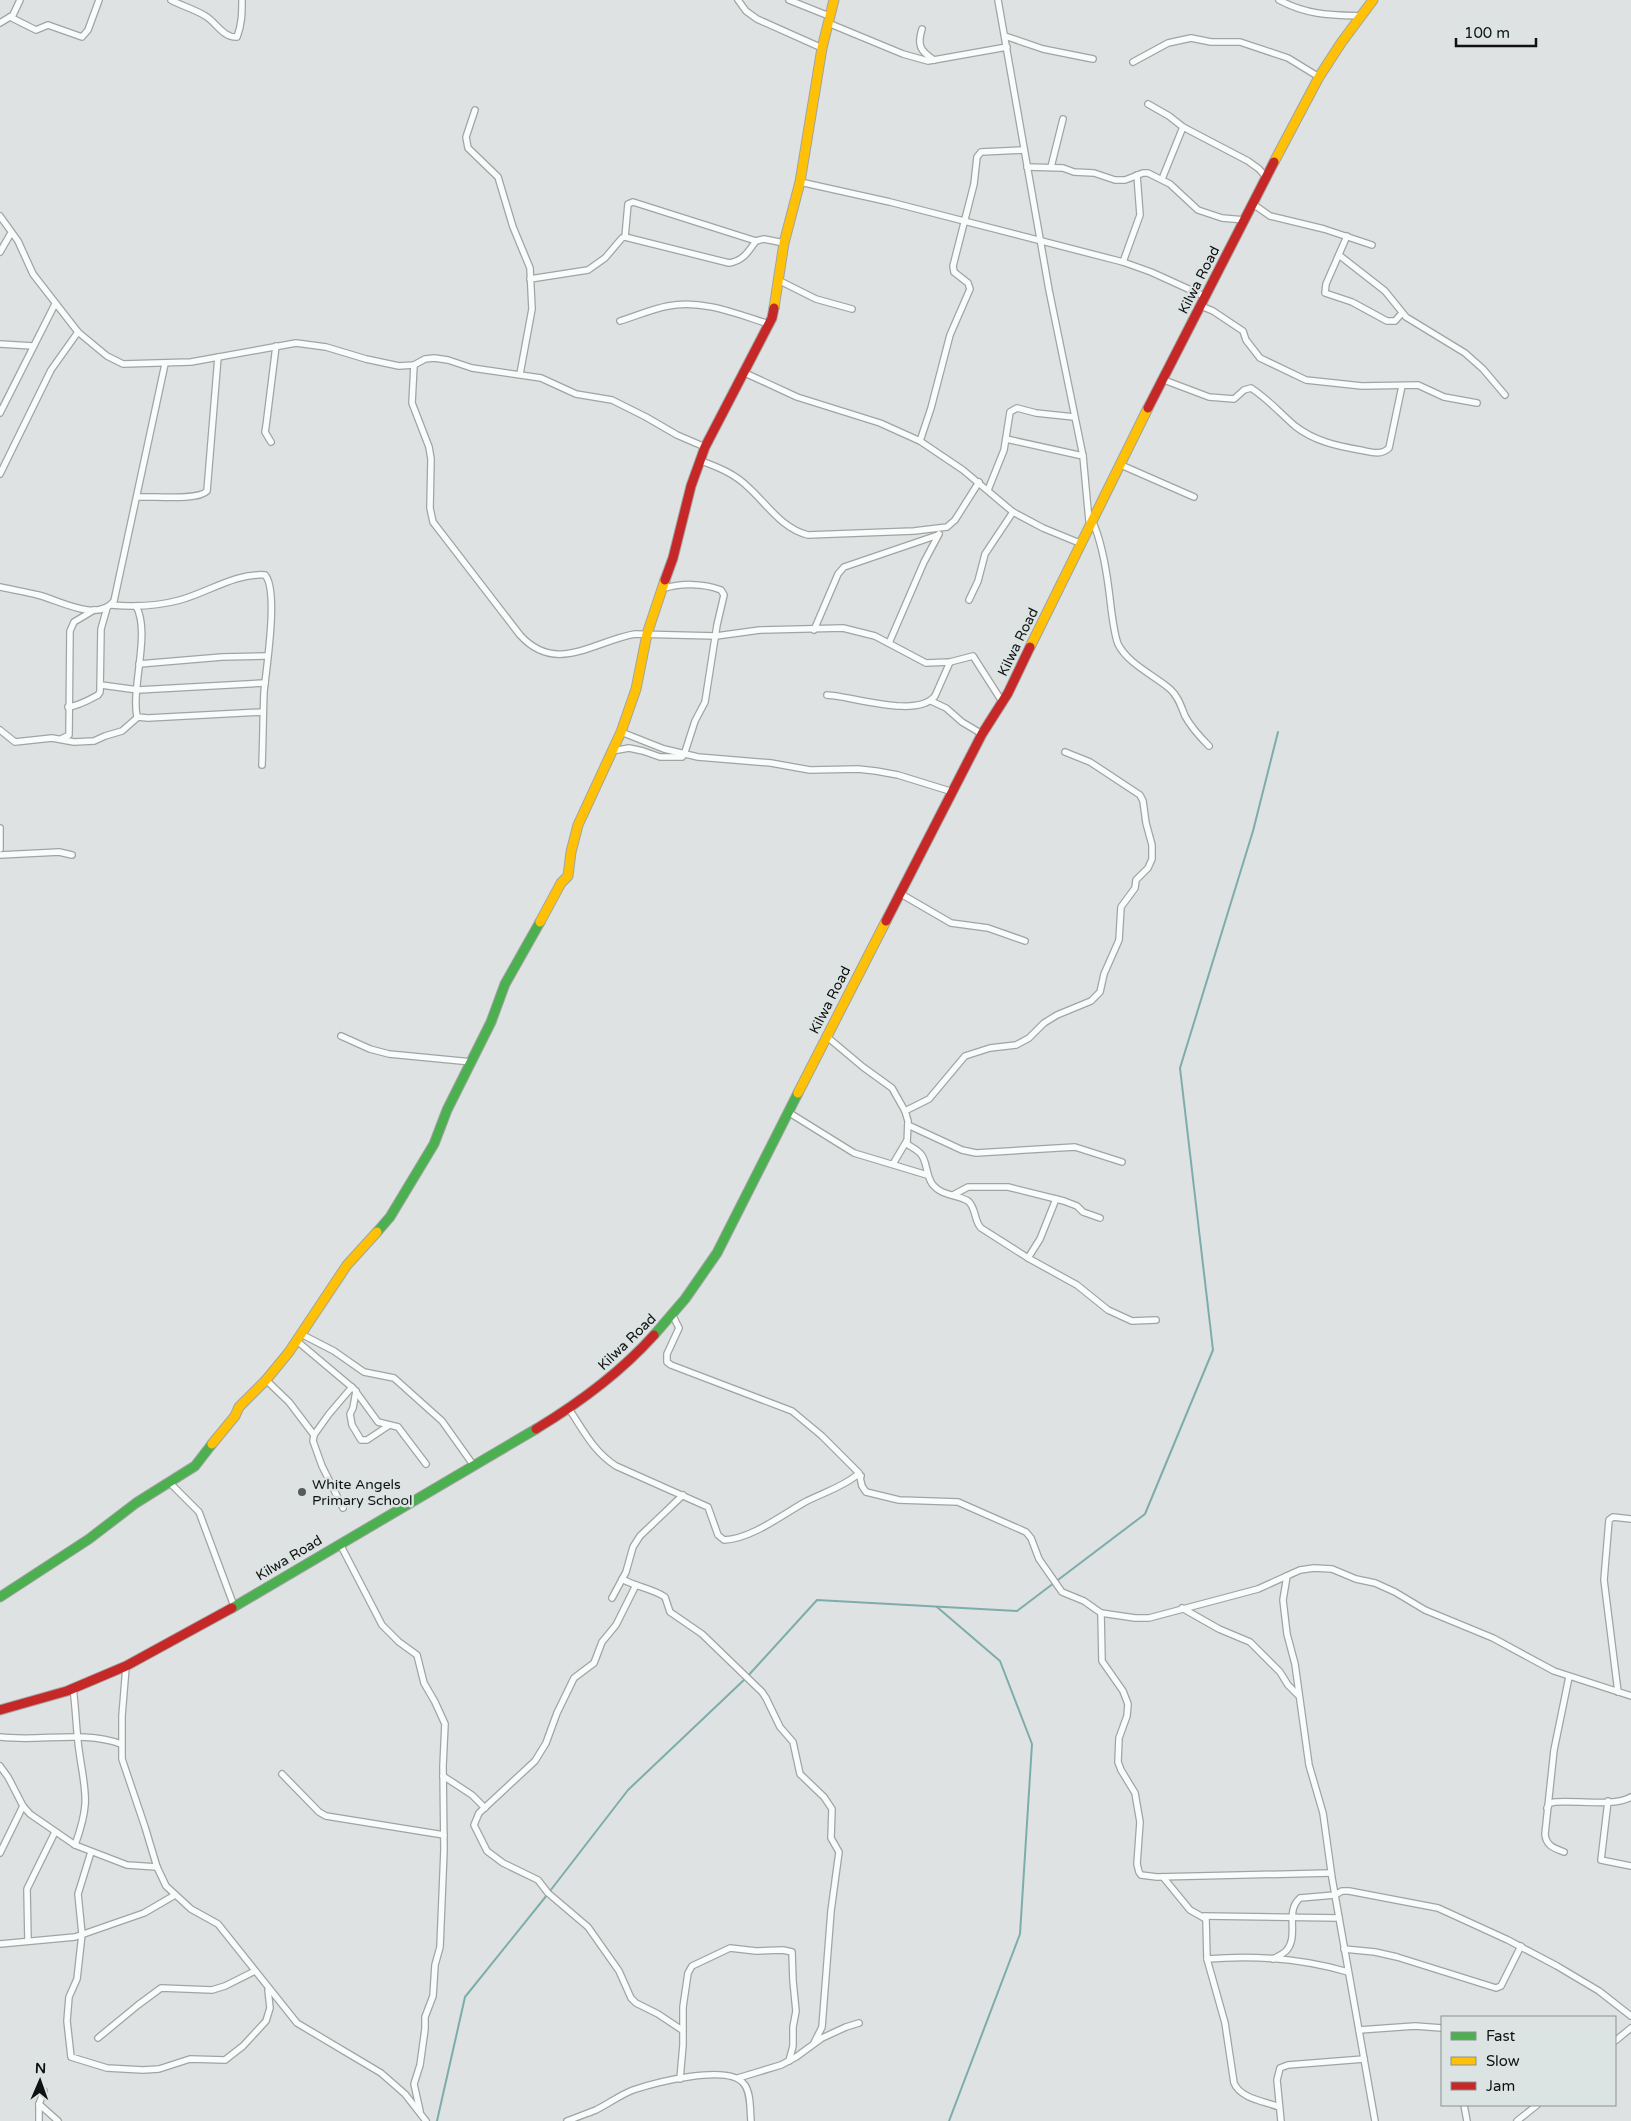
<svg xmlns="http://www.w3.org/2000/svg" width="1631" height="2121" font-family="'Varela Round',sans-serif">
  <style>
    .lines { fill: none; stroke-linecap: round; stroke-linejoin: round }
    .stream { stroke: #7dadaa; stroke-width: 2 }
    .street-casing { stroke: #a0a4a3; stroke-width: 8 }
    .fast-casing { stroke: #a0a4a3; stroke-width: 11 }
    .slow-casing { stroke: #a0a4a3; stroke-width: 11 }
    .jam-casing { stroke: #a0a4a3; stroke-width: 11 }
    .street { stroke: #fafbfb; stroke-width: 5.5 }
    .fast { stroke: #4caf50; stroke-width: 9 }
    .slow { stroke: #ffc107; stroke-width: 9 }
    .jam { stroke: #c62828; stroke-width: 9 }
    .poi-dot { fill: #575b5a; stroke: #dce4e3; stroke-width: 2 }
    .labels { text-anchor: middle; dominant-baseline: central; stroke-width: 5; stroke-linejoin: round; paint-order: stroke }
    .street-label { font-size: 14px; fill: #0f1211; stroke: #dce4e3 }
    .poi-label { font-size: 14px; fill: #0f1211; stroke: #dce4e3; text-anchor: start }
  </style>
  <rect width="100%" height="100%" fill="#dee2e2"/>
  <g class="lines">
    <g class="stream">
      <path d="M937 1607 1000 1661 1032 1744 1020 1934 949 2121"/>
      <path d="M550 1891 628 1790 746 1678 817 1600 1017 1611 1145 1514 1213 1350 1180 1068 1253 831 1278 732"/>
      <path d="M437 2121 465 1997 547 1895"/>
    </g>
    <defs>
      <g id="street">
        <path d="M171 0C182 6 197 10 207 17 217 24 224 38 237 37 242 24 242 13 242 0"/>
        <path d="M738 0 746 11 757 19 822 48"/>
        <path d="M789 0 829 16"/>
        <path d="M998 0 1049 290 1083 456 1089 521"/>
        <path d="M1279 0C1307 15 1330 15 1361 16"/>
        <path d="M10 17 36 30 48 25 82 37 88 30 99 0"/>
        <path d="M0 23 13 15 20 0"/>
        <path d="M828 23 903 54 928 61 1007 47"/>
        <path d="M922 29C917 45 920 51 934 60"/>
        <path d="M1005 36 1043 49 1093 59"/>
        <path d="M1133 62 1168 43 1191 38 1211 42H1240L1288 58 1319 77"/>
        <path d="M1148 104 1169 116 1183 127 1248 161 1259 169 1267 178"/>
        <path d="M475 110 466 137 468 148 498 177 513 227 530 268 532 309 520 374"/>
        <path d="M1027 167 1063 168 1074 172 1094 173 1115 180H1125L1143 173H1148L1170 184 1198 210 1222 218 1245 220"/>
        <path d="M1051 167 1063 119"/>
        <path d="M1162 179 1183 127"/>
        <path d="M800 182 890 202 1123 262 1151 272 1206 297"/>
        <path d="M1253 204 1270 216 1324 229 1372 245"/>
        <path d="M0 216 18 241 33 274 78 332 107 356 123 364 191 362 296 343 326 347 366 359 399 366 414 365 425 359 434 358 448 360 472 368 541 378 576 394 612 400 646 417 677 435 705 447"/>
        <path d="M1347 236 1326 284 1325 293 1352 302 1387 321H1395L1402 313"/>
        <path d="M625 237 628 204 633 202 756 241"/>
        <path d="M0 252 11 233"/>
        <path d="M1339 255 1385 291 1406 317 1465 353 1483 369 1505 395"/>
        <path d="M1123 262 1140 215 1137 175"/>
        <path d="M530 279 588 270 605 258 622 238 625 237 729 263C743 261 748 252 756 241L764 239 784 243"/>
        <path d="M778 280 816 299 852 309"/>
        <path d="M1201 306 1213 311 1243 331 1246 340 1260 358 1306 380 1362 386 1418 385 1444 397 1477 403"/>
        <path d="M620 321C636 316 652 309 668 306 702 299 737 314 769 324"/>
        <path d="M0 344 33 346"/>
        <path d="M414 365 412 403 429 447 431 459 430 508 433 522 520 635C556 675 594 641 635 634L716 636 760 630 843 628 875 636 926 663 950 662 973 656 1003 703"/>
        <path d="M745 373 797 397 880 423 920 441 963 470 1013 512 1043 528 1082 544"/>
        <path d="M1164 380 1209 397 1234 399 1244 390 1251 388C1268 399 1280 413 1295 426 1314 441 1337 446 1360 450 1370 452 1381 456 1389 448L1402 386"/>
        <path d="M0 413 55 304"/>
        <path d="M1006 439 1083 456"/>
        <path d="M920 441 931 408 950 335 970 289 968 283 954 272 953 266 974 184 977 157 981 152 1024 150"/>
        <path d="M271 442 265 432 266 426 276 346"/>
        <path d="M701 461C718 467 735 474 748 487 767 504 781 528 808 535L914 531 947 527 955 520 979 482"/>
        <path d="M1121 465 1194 497"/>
        <path d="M0 474 51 370 78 332"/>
        <path d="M988 490 1004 450 1010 412 1017 408 1036 413 1074 417"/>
        <path d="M138 497C153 496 198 501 207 491L218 357"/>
        <path d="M1092 520C1102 542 1106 567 1109 591 1111 606 1113 631 1118 644 1128 664 1154 675 1170 689 1178 696 1181 706 1185 716 1191 727 1200 737 1209 746"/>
        <path d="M0 587C13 590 26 592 38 595 59 600 97 623 114 601L165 364"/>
        <path d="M662 589C680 583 703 583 721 590L724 595 717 625 705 702 695 721 684 755"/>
        <path d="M969 600 978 581 985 554 1013 512"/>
        <path d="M111 605C133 607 158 606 180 600 209 592 235 573 265 575 279 590 266 670 264 692 263 717 263 741 262 765"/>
        <path d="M136 606C151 632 131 687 137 717L148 718 263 712"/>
        <path d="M814 630 838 574 844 567 938 535"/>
        <path d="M889 643 924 562 939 534"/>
        <path d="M139 664 222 657 267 656"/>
        <path d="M101 685 138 690 265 683"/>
        <path d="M827 695C852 696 917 719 935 696L950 662"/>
        <path d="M931 701 946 708 962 722 982 734"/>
        <path d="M68 707C79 706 89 700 98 695L100 692 101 629 107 608"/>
        <path d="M0 730 15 742 52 738 74 742 94 741 105 736 122 731 138 717"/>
        <path d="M621 732 664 749 698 757 771 763 810 770 858 769 876 771 898 775 953 792"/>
        <path d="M61 739 69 735 70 631 74 622 94 610"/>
        <path d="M612 751 629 748 643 751 660 757H682"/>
        <path d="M0 828V849"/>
        <path d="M0 855 59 852 72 855"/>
        <path d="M901 894 951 923 988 928 1025 941"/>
        <path d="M341 1036 370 1049 389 1054 472 1062"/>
        <path d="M826 1036 863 1067 892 1088 905 1111 908 1121 907 1144C911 1147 916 1149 920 1153 928 1161 925 1175 933 1185 942 1196 956 1194 968 1201 976 1207 974 1221 981 1228L1028 1258 1077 1285 1108 1310 1132 1321 1156 1320"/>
        <path d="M905 1111 929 1099 965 1056 990 1048 1016 1045 1029 1038 1044 1023 1057 1015 1091 1001 1100 992 1104 974 1119 940 1121 907 1135 888 1136 880 1148 868 1152 859V845L1146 823 1143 801 1140 795 1090 762 1065 752"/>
        <path d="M788 1112 854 1153 927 1175"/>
        <path d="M908 1125 962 1150 976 1153 1075 1147 1122 1162"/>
        <path d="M893 1164 906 1142"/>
        <path d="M953 1195 968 1187H1008L1064 1201 1077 1206 1083 1212 1100 1218"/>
        <path d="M1028 1258 1040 1239 1056 1199"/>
        <path d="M673 1316 679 1328 667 1354V1362L671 1365 792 1411 822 1436 859 1473 862 1486 866 1492 899 1500 958 1502 1026 1532 1031 1538 1039 1559 1062 1592 1084 1601 1101 1613 1135 1618H1149L1258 1589 1300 1570 1314 1568 1332 1569 1356 1579 1375 1583 1395 1592 1425 1610 1493 1638 1554 1671 1631 1696"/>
        <path d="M301 1334 334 1351 364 1372 394 1378 442 1421 474 1466"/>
        <path d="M297 1341 354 1389 378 1422 398 1427 426 1464"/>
        <path d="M266 1380 289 1402 314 1435"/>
        <path d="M356 1391 353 1408 350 1414 352 1425 361 1440H367L388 1426"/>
        <path d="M569 1409C584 1431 593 1451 616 1466L708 1507 718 1535 724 1540C751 1539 782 1515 805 1502 822 1493 841 1488 857 1475L861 1476"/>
        <path d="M170 1483 199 1512 234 1606"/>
        <path d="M343 1508 322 1466 313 1441 314 1435 329 1414 352 1387"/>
        <path d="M340 1544 382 1625 399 1642 417 1655 424 1683 435 1702 445 1724 443 1766 444 1850 440 1947 435 1965 433 1996 425 2017V2029L420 2065 414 2084 420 2111"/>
        <path d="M1287 1576 1283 1600 1287 1634 1295 1664 1309 1765 1323 1813 1332 1878 1375 2121"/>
        <path d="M622 1579C636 1587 651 1588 665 1597L670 1612 702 1634 762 1692 766 1698 780 1727 793 1742 800 1774 824 1797 832 1809 831 1838 839 1852 831 1911 822 2027 814 2043"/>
        <path d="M636 1585 616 1625 602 1642 594 1663 574 1678 557 1713 546 1743 535 1761 479 1813 474 1825 487 1851 503 1863 538 1880 548 1893 588 1927 619 1971 631 1998 636 2003 658 2014 682 2030"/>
        <path d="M612 1598 626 1572 633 1547 640 1536 683 1495"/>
        <path d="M1182 1608 1219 1629 1250 1642 1280 1672 1288 1685 1298 1695"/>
        <path d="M1101 1613 1102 1661 1123 1691 1128 1704 1127 1716 1119 1738 1118 1762 1121 1770 1135 1793 1140 1822 1137 1864 1139 1872 1141 1875 1157 1877 1331 1873"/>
        <path d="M126 1667 122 1716V1759L145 1827 157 1867 166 1886 191 1909 218 1924 297 2023 381 2073 405 2094 426 2121"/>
        <path d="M73 1688C76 1709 76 1729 79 1750 85 1793 91 1801 75 1845"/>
        <path d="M1618 1692 1604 1580 1609 1520 1613 1517 1631 1519"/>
        <path d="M0 1737C40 1742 83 1730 121 1744"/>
        <path d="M0 1766 8 1777 23 1806 30 1814 75 1845 127 1865 157 1867"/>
        <path d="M282 1774 319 1812 326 1816 444 1835"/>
        <path d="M443 1776 472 1795 485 1808"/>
        <path d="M1608 1801 1601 1860 1631 1866"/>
        <path d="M1547 1808 1550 1803 1555 1802C1575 1800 1614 1807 1631 1797"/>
        <path d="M91 1852 78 1894 82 1934 77 1979 69 1997 67 2021 71 2057 107 2068 143 2070 159 2069 190 2059 225 2060 243 2046 266 2021 270 2008 268 1990"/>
        <path d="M1564 1852C1554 1848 1546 1846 1545 1834L1554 1750 1569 1677"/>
        <path d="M0 1853 23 1806"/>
        <path d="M1163 1877 1190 1910 1206 1919 1207 1959 1225 2023 1234 2083C1241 2099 1264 2101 1279 2107"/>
        <path d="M1204 1916 1339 1918"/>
        <path d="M28 1941 27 1889 55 1832"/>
        <path d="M0 1944 75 1937 144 1913 175 1895"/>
        <path d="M1344 1949 1375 1952 1397 1957 1496 1988 1501 1986 1521 1946"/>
        <path d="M1207 1959C1254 1955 1303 1959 1348 1972"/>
        <path d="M1273 1959C1277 1957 1283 1954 1286 1951 1300 1936 1284 1912 1300 1898L1335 1895 1342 1891H1349L1438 1908 1508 1940 1557 1966 1599 1991 1631 2016"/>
        <path d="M1359 2030 1415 2026 1442 2028"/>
        <path d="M98 2038 138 2005 161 1988 212 1990 225 1986 255 1971"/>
        <path d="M1615 2041 1631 2028"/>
        <path d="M738 2078 781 2065 796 2057 822 2038 846 2027 859 2023"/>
        <path d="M680 2079 683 2045V2007L688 1973 692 1966 730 1948 756 1951 783 1950 792 1952 793 1981 796 2011 793 2027V2046L789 2061"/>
        <path d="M39 2104 58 2121"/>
        <path d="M1464 2105 1467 2121"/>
        <path d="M39 2121V2104L44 2091"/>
        <path d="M567 2121C577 2117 586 2114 596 2110 608 2104 620 2095 633 2090 654 2083 729 2063 744 2084 751 2092 750 2110 751 2121"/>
        <path d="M1281 2121 1277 2080 1280 2068 1288 2065 1364 2059"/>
        <path d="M1517 2121 1537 2105"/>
      </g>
      <g id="fast">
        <path d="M377 1232 390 1217 434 1144 447 1110 491 1022 505 984 540 922"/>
        <path d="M654 1335 685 1299 717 1253 798 1093"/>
        <path d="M0 1597 89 1539 136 1503 195 1466 212 1444"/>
        <path d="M232 1608 536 1429"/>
      </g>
      <g id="slow">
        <path d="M1274 162 1319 77 1341 43 1373 0"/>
        <path d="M774 308 784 243 800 182 822 48 834 0"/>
        <path d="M1030 647 1148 408"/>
        <path d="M540 922 561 883 568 876 571 852 578 825 621 732 636 689 647 634 665 580"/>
        <path d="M798 1093 886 921"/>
        <path d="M212 1444 235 1416 239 1407 266 1380 289 1352 347 1265 377 1232"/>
      </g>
      <g id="jam">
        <path d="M1148 408 1274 162"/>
        <path d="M665 580 673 558 691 486 705 447 772 318 774 308"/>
        <path d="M886 921 982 734 1008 693 1030 647"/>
        <path d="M536 1429C579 1403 620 1373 654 1335"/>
        <path d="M0 1710 67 1691 126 1666 232 1608"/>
      </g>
    </defs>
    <use href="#street" class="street-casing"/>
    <use href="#fast" class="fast-casing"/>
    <use href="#slow" class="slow-casing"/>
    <use href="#jam" class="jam-casing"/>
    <use href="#street" class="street"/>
    <use href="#fast" class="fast"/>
    <use href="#slow" class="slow"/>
    <use href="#jam" class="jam"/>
  </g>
  <circle class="poi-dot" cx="302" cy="1492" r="5"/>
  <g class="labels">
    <g class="street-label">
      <text transform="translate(1199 280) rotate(-63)">Kilwa Road</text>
      <text transform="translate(1018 642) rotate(-64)">Kilwa Road</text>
      <text transform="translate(830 1000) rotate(-63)">Kilwa Road</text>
      <text transform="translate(627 1342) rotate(-44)">Kilwa Road</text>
      <text transform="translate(289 1558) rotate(-31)">Kilwa Road</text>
    </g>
    <g class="poi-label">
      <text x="312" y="1484">White Angels<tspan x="312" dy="16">Primary School</tspan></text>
    </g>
  </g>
  <rect x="1441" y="2016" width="175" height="90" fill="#dce4e3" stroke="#8a908f"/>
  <rect x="1451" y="2032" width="25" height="8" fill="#4caf50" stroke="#8a908f"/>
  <text x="1486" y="2041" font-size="15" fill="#0f1211">Fast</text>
  <rect x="1451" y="2057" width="25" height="8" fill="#ffc107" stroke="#8a908f"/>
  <text x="1486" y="2066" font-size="15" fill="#0f1211">Slow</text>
  <rect x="1451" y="2082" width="25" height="8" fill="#c62828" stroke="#8a908f"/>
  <text x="1486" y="2091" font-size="15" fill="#0f1211">Jam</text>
  <g transform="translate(40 2081) rotate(2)" stroke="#dce4e3" stroke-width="4" paint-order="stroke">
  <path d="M0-4L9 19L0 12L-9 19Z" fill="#0f1211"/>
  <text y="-8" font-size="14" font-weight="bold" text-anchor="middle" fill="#0f1211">N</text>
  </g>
  <path d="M1456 38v8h80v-8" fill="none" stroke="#0f1211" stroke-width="2.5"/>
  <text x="1464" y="38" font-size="15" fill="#0f1211" stroke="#dce4e3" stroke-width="4" paint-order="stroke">100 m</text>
</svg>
